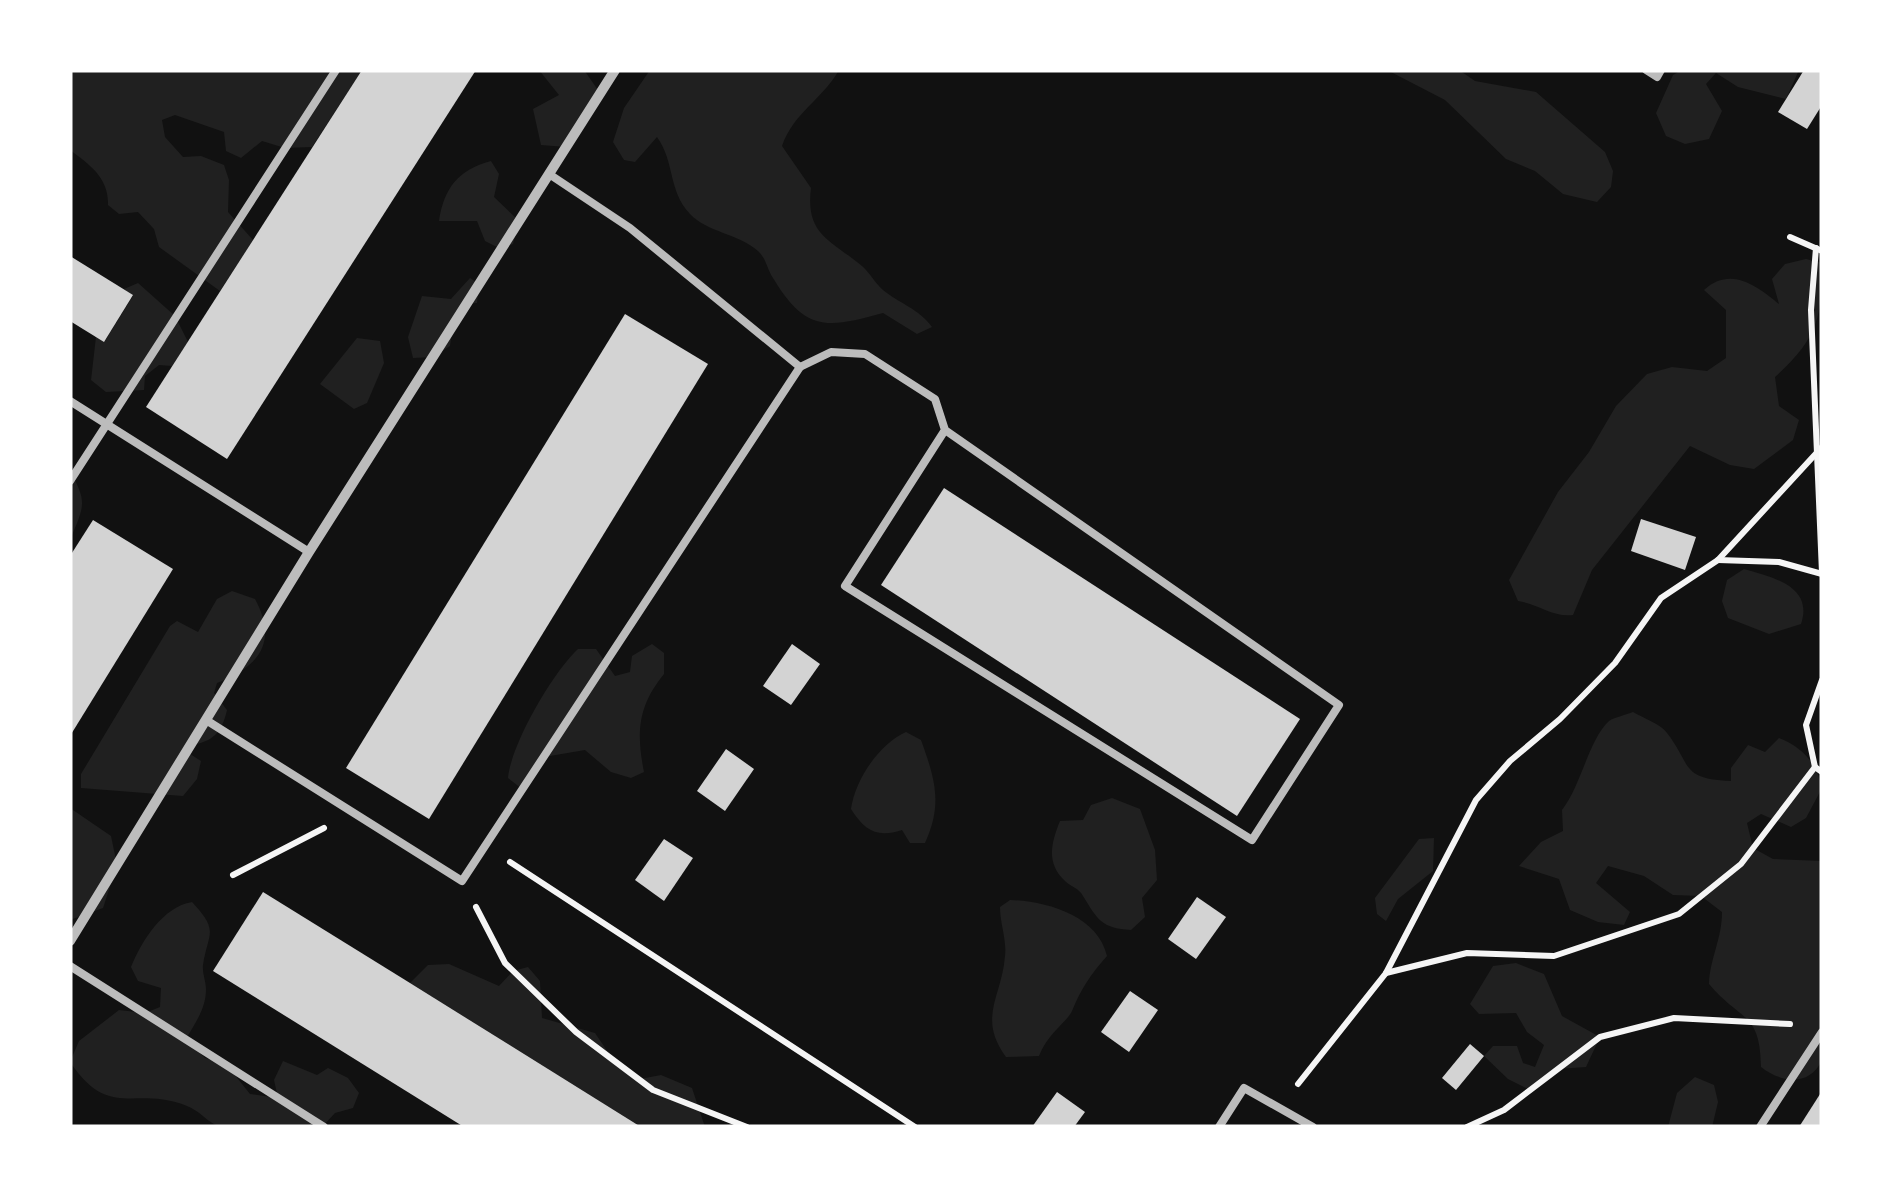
<svg xmlns="http://www.w3.org/2000/svg" width="1892" height="1197" font-family="'Nunito Sans',sans-serif">
  <style>
    .green { fill: #202020 }
    .building { fill: #d3d3d3 }
    .lines { fill: none; stroke-linecap: round; stroke-linejoin: round }
    .path { stroke: #f5f5f5; stroke-width: 6 }
    .service { stroke: #bcbcbc; stroke-width: 8 }
    .minor { stroke: #bcbcbc; stroke-width: 10 }
  </style>
  <rect width="100%" height="100%" fill="#111"/>
  <g class="green">
    <path d="M70 70H362L312 147 285 148 262 141 241 158 226 151 224 132 175 115 162 120 165 137 183 157 201 156 224 165 229 180 228 212 253 240 220 291 159 247 154 229 138 212 119 214 108 205C109 178 90 165 70 150Z"/>
    <path d="M539 70H584L600 93 566 147 541 145 533 109 559 95Z"/>
    <path d="M650 70H839C822 100 794 112 782 146L811 188C805 235 831 240 862 266 870 273 875 283 883 290 900 304 918 308 932 327L917 334 883 313C828 328 806 333 773 278 767 269 766 258 758 251 739 234 707 232 690 214 668 191 675 162 657 137L635 162 624 160 613 142 624 108Z"/>
    <path d="M1387 70H1459L1475 81 1536 92 1605 152 1613 171 1611 187 1597 202 1563 194 1535 171 1506 159 1445 100Z"/>
    <path d="M1682 70H1799L1786 99 1738 87 1716 73 1706 84 1722 111 1709 139 1685 144 1666 136 1656 113 1673 75Z"/>
    <path d="M491 161 499 174 494 197 519 221 513 244 501 249 485 241 477 221H439C444 188 458 170 491 161Z"/>
    <path d="M1806 259 1822 263C1822 318 1818 338 1775 377L1779 406 1799 420 1793 440 1754 469 1730 465 1690 446 1592 570 1573 615C1551 617 1539 604 1518 601L1509 580 1558 492 1589 452 1616 406 1647 374 1672 367 1707 371 1726 358V310L1704 290C1730 266 1756 285 1779 304L1772 279 1785 264Z"/>
    <path d="M470 278 479 284 477 303 466 304 453 325 450 346 433 357 413 358 408 337 422 296 451 299Z"/>
    <path d="M138 283 175 316 188 342 172 366 159 365 145 376 144 390 106 392 91 380 96 337 105 341 133 296 124 289Z"/>
    <path d="M357 338 380 341 384 363 367 403 354 409 320 384Z"/>
    <path d="M70 471C88 503 84 506 70 540Z"/>
    <path d="M1744 569C1772 577 1814 586 1801 624L1769 634 1728 618 1722 601 1727 580Z"/>
    <path d="M232 591 255 599C279 643 258 667 217 683L214 693 227 710C222 732 213 742 191 745L187 752 201 761 197 779 183 796 81 788V774L170 626 177 621 198 632 217 599Z"/>
    <path d="M652 644 664 653V674C638 706 636 732 644 772L631 778 611 772 585 750 544 757 522 789 508 778C511 744 553 672 578 649H596L615 676 630 672 632 656Z"/>
    <path d="M1633 712C1643 718 1661 724 1667 733 1692 765 1680 779 1731 781V768L1748 745 1765 752 1779 738C1802 747 1817 763 1822 788L1806 818 1791 827 1761 814 1747 823 1753 848 1773 859 1822 861V1060C1809 1088 1780 1082 1761 1067 1760 1011 1741 1022 1709 984 1710 958 1722 939 1722 912L1701 896 1673 895 1644 876 1608 866 1596 883 1630 912 1624 925 1598 922 1570 910 1559 879 1519 866 1541 842 1563 831 1562 810C1581 786 1589 739 1609 721 1615 717 1626 715 1633 712Z"/>
    <path d="M906 732 921 740C935 779 943 804 925 843H910L902 830C877 838 865 831 851 809 855 780 879 744 906 732Z"/>
    <path d="M1112 798 1140 809 1155 850 1157 880 1142 898 1145 917 1131 930C1101 928 1098 920 1083 896 1079 888 1071 887 1065 881 1046 863 1051 843 1060 821L1083 820 1091 805Z"/>
    <path d="M70 808 111 836 117 865 103 908 70 920Z"/>
    <path d="M1434 838 1433 871 1398 899 1386 921 1377 914 1375 898 1419 839Z"/>
    <path d="M1010 900C1047 901 1098 916 1107 956 1090 975 1081 989 1072 1011 1067 1022 1048 1033 1039 1056L1006 1057C977 1017 1002 997 1005 956 1007 940 1000 924 1000 907Z"/>
    <path d="M192 902C220 932 208 932 203 965 202 973 206 981 206 989 206 1009 195 1023 186 1039L205 1058 226 1064 250 1094 278 1098 274 1080 283 1061 317 1075 328 1068 348 1078 359 1093 353 1108 335 1113 322 1127C299 1127 238 1133 220 1127 208 1123 199 1110 187 1106 133 1085 110 1121 70 1062L79 1041 119 1010 145 1013 160 1007 161 988 138 981 131 967C142 940 163 907 192 902Z"/>
    <path d="M1516 963 1544 974 1562 1016 1600 1037 1586 1067 1558 1069 1530 1090 1508 1079 1484 1056 1493 1046H1517L1523 1063 1535 1067 1544 1045 1527 1032 1516 1013 1479 1014 1470 1004 1493 966Z"/>
    <path d="M449 964 499 986 513 971 528 967 540 981 542 1018 595 1033 612 1058 640 1079 661 1075 692 1088 705 1127H641L410 983 428 965Z"/>
    <path d="M1695 1077 1714 1085 1718 1102 1712 1127H1668L1677 1093Z"/>
  </g>
  <g class="building">
    <path d="M362 70H476L227 459 146 407Z"/>
    <path d="M1804 70H1822V105L1807 129 1778 112Z"/>
    <path d="M70 256 133 295 104 342 70 321Z"/>
    <path d="M625 314 708 364 429 819 346 768Z"/>
    <path d="M944 488 1300 719 1237 816 881 585Z"/>
    <path d="M1641 519 1696 537 1685 570 1631 551Z"/>
    <path d="M93 520 173 569 70 736V556Z"/>
    <path d="M792 644 820 664 791 705 763 686Z"/>
    <path d="M726 749 754 769 725 811 697 791Z"/>
    <path d="M664 839 693 858 664 901 635 880Z"/>
    <path d="M263 892 410 983 641 1127H464L213 971Z"/>
    <path d="M1197 897 1226 917 1196 959 1168 939Z"/>
    <path d="M1130 991 1158 1010 1129 1052 1101 1032Z"/>
    <path d="M1470 1044 1484 1056 1456 1090 1442 1078Z"/>
    <path d="M1822 1091V1127H1799Z"/>
    <path d="M1057 1092 1085 1112 1074 1127H1032Z"/>
  </g>
  <g class="lines">
    <g class="path">
      <path d="M1790 237 1822 251"/>
      <path d="M1816 248 1811 310 1822 573"/>
      <path d="M1718 560 1779 562 1822 574"/>
      <path d="M1822 680 1806 725 1815 767 1822 772"/>
      <path d="M510 862 915 1127"/>
      <path d="M233 875 324 828"/>
      <path d="M476 907 505 963 576 1032 653 1090 747 1127"/>
      <path d="M1386 973 1467 953 1554 956 1679 914 1741 864 1815 767"/>
      <path d="M1298 1084 1386 973 1476 800 1510 761 1560 719 1615 663 1661 598 1718 560 1822 447"/>
      <path d="M1467 1127 1504 1110 1600 1037 1674 1018 1790 1024"/>
    </g>
    <g class="service">
      <path d="M1646 70 1657 77 1661 70"/>
      <path d="M800 367 831 352 865 354 935 399 945 430 845 586 1252 840 1339 705 945 430"/>
      <path d="M70 401 309 552"/>
      <path d="M70 481 336 70"/>
      <path d="M206 720 462 881 800 367 630 228 549 174"/>
      <path d="M70 966 324 1127"/>
      <path d="M1219 1127 1244 1088 1313 1127"/>
      <path d="M1760 1127 1822 1032"/>
    </g>
    <path class="minor" d="M70 941 309 552 615 70"/>
  </g>
  <rect width="1892" height="1197" fill="none" stroke="#ffffff" stroke-width="145"/>
</svg>
